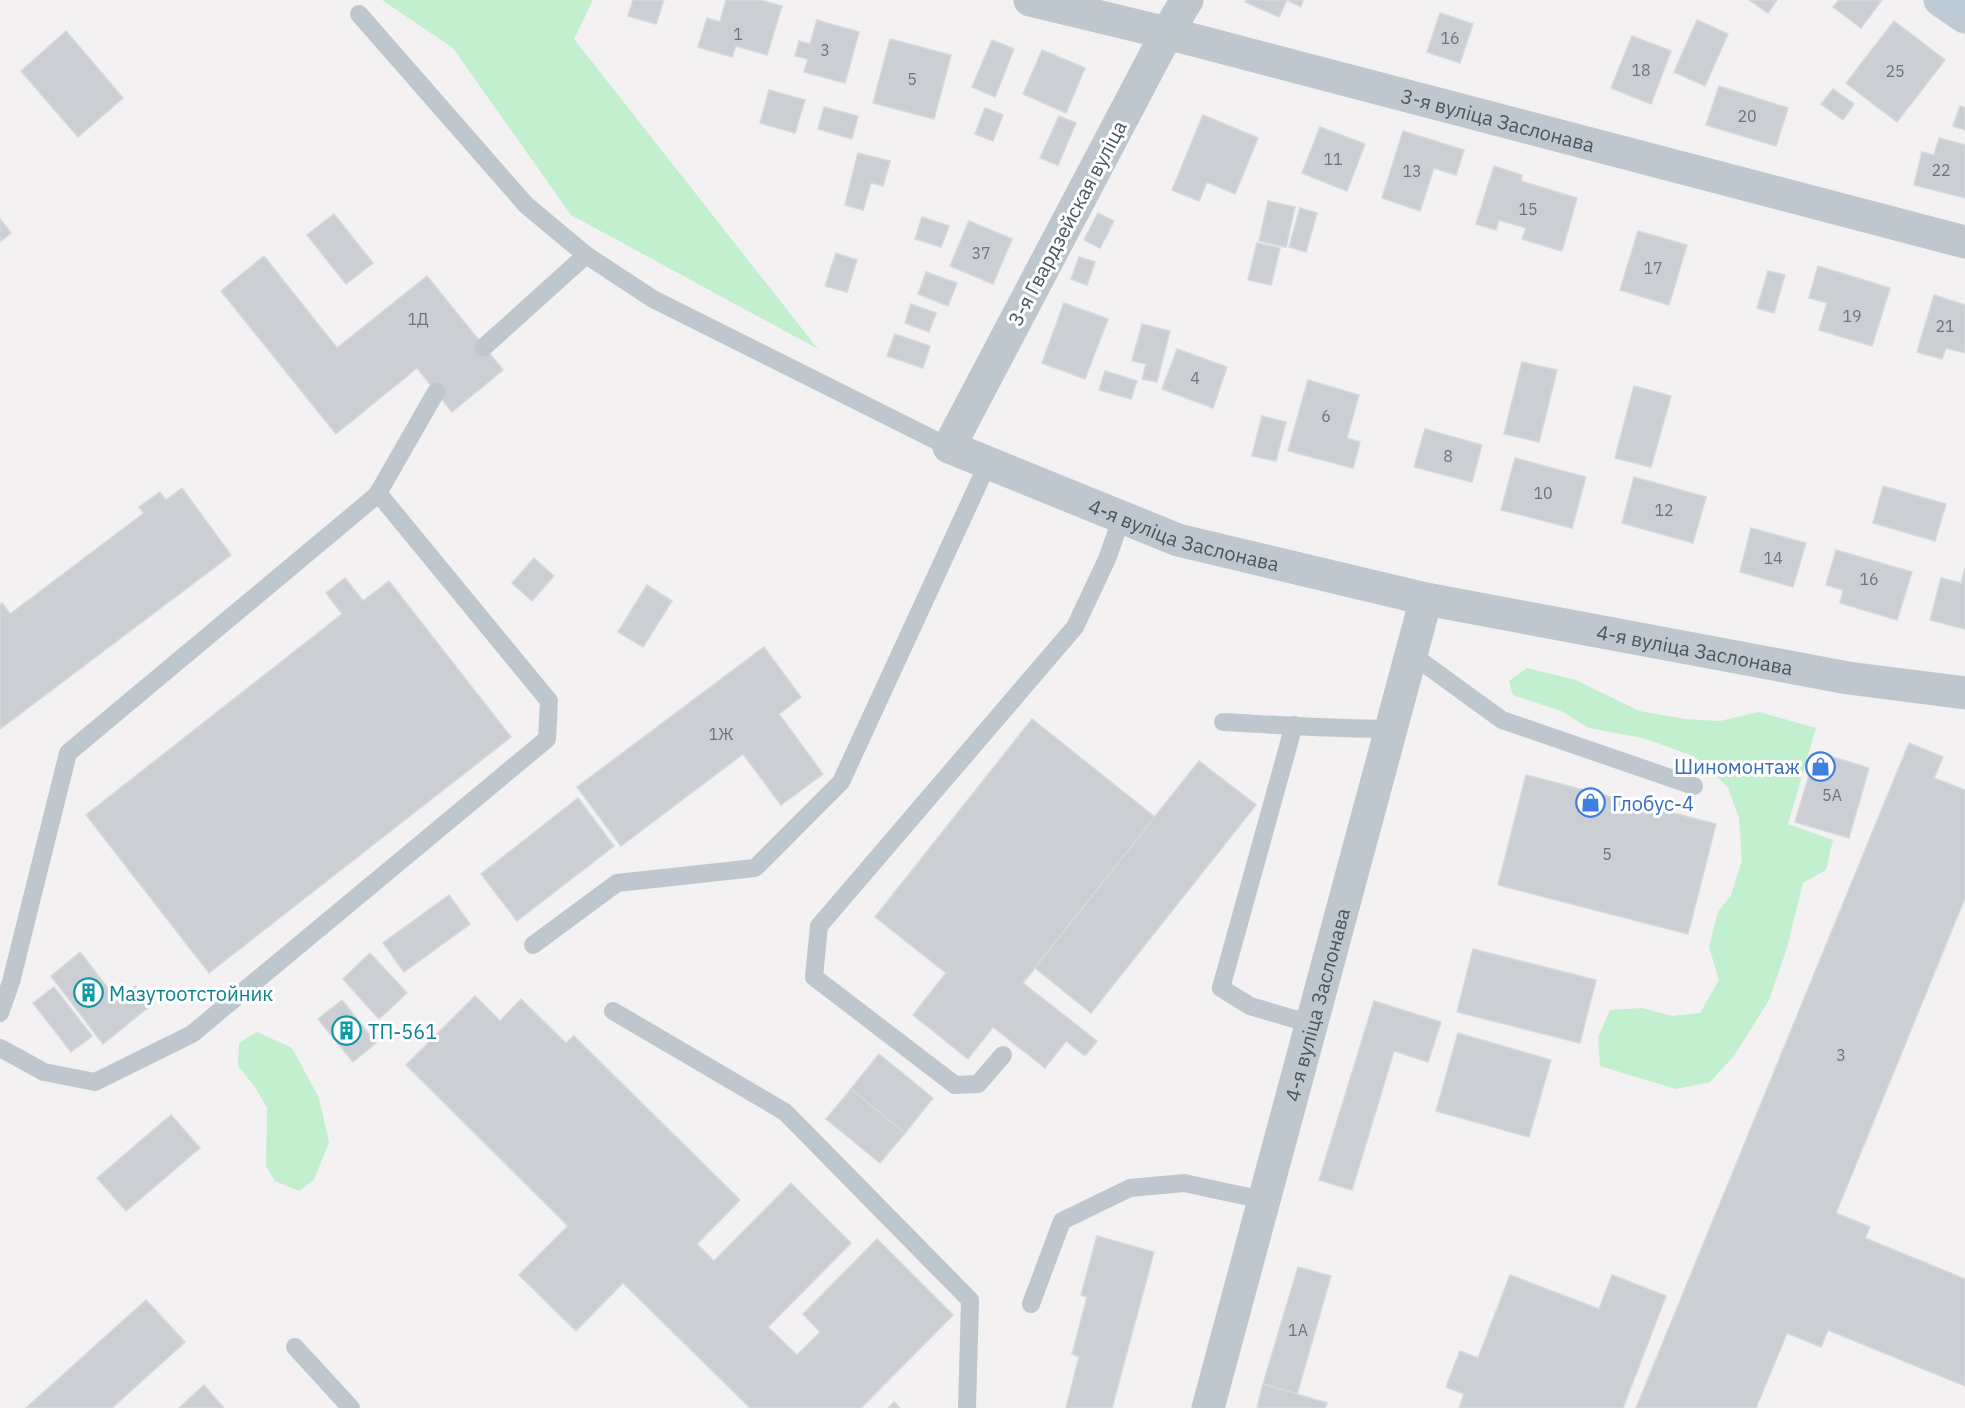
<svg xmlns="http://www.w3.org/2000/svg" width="1965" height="1408" font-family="'IBM Plex Sans',sans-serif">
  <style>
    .green { fill: #c2efce }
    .building { fill: #cbcfd3; stroke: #d5d8dc; stroke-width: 1.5 }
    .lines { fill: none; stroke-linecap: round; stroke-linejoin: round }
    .service { stroke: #bdc7cd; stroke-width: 18 }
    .minor { stroke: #bdc7cd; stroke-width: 33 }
    .secondary { stroke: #bfcbd4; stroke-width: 33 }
    .labels { text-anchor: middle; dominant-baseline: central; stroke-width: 6; stroke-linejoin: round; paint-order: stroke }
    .number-label { font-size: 16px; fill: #6a757b }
    .street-label { font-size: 20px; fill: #49575e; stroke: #fff }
    .shop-label { font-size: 20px; fill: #366cbe; stroke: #fff; text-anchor: end }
    .culture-label { font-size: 20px; fill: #0d838f; stroke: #fff; text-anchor: start }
  </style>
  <rect width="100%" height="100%" fill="#f3f1f1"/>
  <g class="green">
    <path d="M382 0H593L574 39 818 349 571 215 453 48Z"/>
    <path d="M1527 668 1576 680 1639 711 1686 719 1720 721 1759 712 1816 728 1788 824 1833 840 1826 870 1803 883 1787 948 1769 1000 1734 1056 1710 1082 1676 1089 1600 1066 1598 1037 1610 1010 1642 1008 1672 1016 1700 1013 1719 980 1709 947 1718 912 1731 895 1742 860 1739 818 1728 788 1704 763 1688 754 1643 738 1589 728 1561 711 1513 695 1509 681Z"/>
    <path d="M257 1032 292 1048 319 1098 329 1142 314 1180 299 1191 275 1181 266 1166 267 1108 255 1087 238 1066 239 1043Z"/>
  </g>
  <g class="building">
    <path d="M633 0H664L656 24 628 16Z"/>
    <path d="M726 0H760L782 6 767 55 736 46 732 57 698 47 707 18 720 22Z"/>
    <path d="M1246 0H1303L1301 7 1287 0 1279 17 1245 2Z"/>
    <path d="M1749 0H1777L1768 13Z"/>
    <path d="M1839 0H1882L1861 28 1833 7Z"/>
    <path d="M1440 13 1473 24 1460 63 1427 52Z"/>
    <path d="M817 20 859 32 845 83 804 72 808 59 795 56 799 41 810 44Z"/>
    <path d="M1697 20 1728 34 1705 86 1674 72Z"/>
    <path d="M1894 21 1945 60 1897 122 1846 83Z"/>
    <path d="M66 31 123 98 78 137 21 71Z"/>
    <path d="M1632 36 1671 51 1651 104 1611 88Z"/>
    <path d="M890 39 951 55 934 119 873 103Z"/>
    <path d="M992 40 1014 49 995 97 972 87Z"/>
    <path d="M1042 50 1085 68 1066 113 1023 94Z"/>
    <path d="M1719 86 1788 108 1776 146 1706 125Z"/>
    <path d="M1833 89 1854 104 1843 120 1821 104Z"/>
    <path d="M769 90 805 100 795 133 760 123Z"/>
    <path d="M1960 106 1965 108V130L1953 126Z"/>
    <path d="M824 107 858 116 852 139 818 129Z"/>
    <path d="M985 108 1003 115 993 141 975 134Z"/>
    <path d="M1203 115 1258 138 1235 194 1207 182 1199 201 1172 190Z"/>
    <path d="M1059 116 1076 123 1058 165 1040 158Z"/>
    <path d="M1320 127 1365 144 1347 191 1302 173Z"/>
    <path d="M1403 131 1464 150 1456 175 1434 168 1420 211 1382 198Z"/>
    <path d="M1939 138 1965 145V198L1914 185 1922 152 1934 155Z"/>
    <path d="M858 153 890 161 883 186 871 183 863 210 845 205Z"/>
    <path d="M1494 166 1522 175 1521 181 1577 198 1562 251 1522 239 1526 228 1499 220 1496 230 1476 224Z"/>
    <path d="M1268 201 1295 207 1286 247 1259 241Z"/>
    <path d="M1300 208 1317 213 1306 252 1289 247Z"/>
    <path d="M1098 213 1114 221 1100 248 1084 240Z"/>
    <path d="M334 214 373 263 346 284 307 235Z"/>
    <path d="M922 217 949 226 941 247 915 239Z"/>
    <path d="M0 219 11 233 0 242Z"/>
    <path d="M969 221 1012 239 993 284 950 266Z"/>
    <path d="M1638 231 1687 245 1669 305 1620 290Z"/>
    <path d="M1257 243 1280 248 1271 285 1248 280Z"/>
    <path d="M836 253 857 260 847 292 825 286Z"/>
    <path d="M264 256 337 348 427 276 503 370 452 412 417 368 336 434 221 291Z"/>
    <path d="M1079 257 1095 262 1087 285 1071 279Z"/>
    <path d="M1818 266 1890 288 1872 346 1819 330 1827 303 1809 298Z"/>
    <path d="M1768 271 1785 275 1774 313 1757 308Z"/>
    <path d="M926 272 957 283 948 306 918 294Z"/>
    <path d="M1934 295 1965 305V353L1946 348 1942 359 1917 352Z"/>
    <path d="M1064 303 1108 319 1085 379 1042 363Z"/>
    <path d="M911 304 936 313 929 332 905 323Z"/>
    <path d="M1142 324 1170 331 1157 382 1142 379 1146 364 1132 361Z"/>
    <path d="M895 334 930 346 923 368 887 356Z"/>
    <path d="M1177 349 1227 367 1213 408 1162 389Z"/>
    <path d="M1522 362 1557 370 1539 442 1504 434Z"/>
    <path d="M1105 371 1137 381 1131 399 1099 390Z"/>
    <path d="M1308 380 1359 395 1347 438 1360 442 1353 468 1288 451Z"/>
    <path d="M1634 386 1671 396 1651 467 1615 458Z"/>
    <path d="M1262 416 1286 422 1276 461 1252 456Z"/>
    <path d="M1425 429 1482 445 1472 482 1414 467Z"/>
    <path d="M1515 458 1586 477 1572 528 1501 510Z"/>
    <path d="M1634 477 1706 497 1693 543 1622 523Z"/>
    <path d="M1883 486 1946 504 1935 541 1873 523Z"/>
    <path d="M182 488 231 555 0 729V605L2 603 10 614 144 513 139 507 160 492 166 500Z"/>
    <path d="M1751 528 1806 543 1793 587 1740 572Z"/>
    <path d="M1836 550 1912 572 1897 620 1840 603 1843 590 1826 585Z"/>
    <path d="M534 558 554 576 532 601 512 583Z"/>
    <path d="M1965 568V629L1930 620 1941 578 1961 583Z"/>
    <path d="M345 578 363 601 389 581 511 737 209 973 86 815 342 614 326 593Z"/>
    <path d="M647 585 672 601 643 647 618 632Z"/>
    <path d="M764 647 801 697 779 714 823 774 781 805 743 754 621 846 577 787Z"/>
    <path d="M1032 719 1155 817 1023 983 1097 1041 1085 1056 1066 1041 1045 1068 993 1027 968 1059 913 1015 946 973 875 917Z"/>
    <path d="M1909 743 1943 757 1934 778 1965 790V898L1836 1213 1870 1227 1865 1238 1965 1279V1386L1828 1330 1821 1347 1787 1333 1756 1408H1636Z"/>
    <path d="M1816 752 1869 768 1849 838 1795 822Z"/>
    <path d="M1199 761 1256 805 1091 1013 1035 968Z"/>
    <path d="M1526 775 1716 824 1688 934 1498 885Z"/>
    <path d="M578 798 614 846 517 921 481 874Z"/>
    <path d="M449 895 470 924 404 972 383 943Z"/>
    <path d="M1473 949 1596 980 1580 1043 1457 1012Z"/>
    <path d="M80 952 117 1000 135 986 150 1006 103 1044 51 976Z"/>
    <path d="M370 953 407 993 379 1019 343 979Z"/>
    <path d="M54 987 92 1036 71 1052 33 1003Z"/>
    <path d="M475 996 500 1021 521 999 566 1043 574 1036 740 1200 697 1244 714 1261 791 1183 851 1243 768 1327 797 1355 820 1332 803 1314 877 1239 953 1315 861 1408H750L623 1283 576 1331 519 1275 568 1226 406 1065Z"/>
    <path d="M342 1000 376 1043 353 1062 318 1019Z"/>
    <path d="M1374 1001 1441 1022 1428 1062 1394 1051 1352 1190 1319 1180Z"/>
    <path d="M1458 1033 1551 1060 1529 1137 1436 1111Z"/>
    <path d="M879 1054 933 1098 905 1133 851 1089Z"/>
    <path d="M851 1089 905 1133 880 1163 826 1119Z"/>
    <path d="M171 1115 200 1148 126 1211 97 1178Z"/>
    <path d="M1097 1236 1154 1252 1112 1408H1066L1079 1357 1072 1354 1087 1297 1081 1295Z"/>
    <path d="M1298 1267 1331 1276 1297 1394 1263 1384Z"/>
    <path d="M1510 1275 1599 1309 1612 1275 1666 1296 1623 1408H1459L1464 1394 1446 1387 1460 1351 1478 1358Z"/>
    <path d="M146 1300 185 1342 112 1408H26Z"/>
    <path d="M1263 1384 1327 1403 1325 1408H1257Z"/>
    <path d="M204 1385 224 1408H179Z"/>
    <path d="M894 1402 900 1408H888Z"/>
  </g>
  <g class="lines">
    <g class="service">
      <path d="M359 14 526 205 586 255 653 299 949 447"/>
      <path d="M484 347 586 255"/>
      <path d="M1411 654 1502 720 1694 786"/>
      <path d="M1223 722C1279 725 1335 729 1391 729"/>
      <path d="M1294 725 1221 988 1250 1006 1311 1024"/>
      <path d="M533 945 617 883 755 868 841 782 988 463"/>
      <path d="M613 1011 785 1112 970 1300 967 1408"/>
      <path d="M0 1013 11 982 68 753 377 495 436 392"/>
      <path d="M0 1048 44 1072 95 1082 192 1034 547 739 549 701 378 493"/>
      <path d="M1003 1055 978 1084 955 1085 814 977 819 926 1075 627 1107 559 1122 517"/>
      <path d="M1031 1304 1062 1221 1130 1188 1184 1183 1263 1200"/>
      <path d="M295 1347 351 1408"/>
    </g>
    <g class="minor">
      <path id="s1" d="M1030 0 1167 33 1965 242"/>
      <path id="s2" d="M1187 0 1167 33 949 447 1178 540 1426 599 1848 678 1965 693"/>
      <path id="s3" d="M1208 1408 1426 599"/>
    </g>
    <path class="secondary" d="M1940 0 1965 17"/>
  </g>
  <defs>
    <symbol id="shop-ring" viewBox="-11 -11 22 22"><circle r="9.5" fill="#fff" stroke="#3f7fe0" stroke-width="1.5"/><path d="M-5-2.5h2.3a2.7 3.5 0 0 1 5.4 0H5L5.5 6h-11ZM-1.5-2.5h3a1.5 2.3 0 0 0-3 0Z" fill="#3f7fe0"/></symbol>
    <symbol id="building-ring" viewBox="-11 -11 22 22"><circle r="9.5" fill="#fff" stroke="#0f9aa8" stroke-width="1.5"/><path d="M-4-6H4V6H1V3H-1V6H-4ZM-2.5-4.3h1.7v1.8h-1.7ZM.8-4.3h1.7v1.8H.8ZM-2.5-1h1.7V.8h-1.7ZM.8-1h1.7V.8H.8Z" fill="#0f9aa8"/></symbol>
  </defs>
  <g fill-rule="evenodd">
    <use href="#shop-ring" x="1804" y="750" width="33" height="33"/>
    <use href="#shop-ring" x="1574" y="786" width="33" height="33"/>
    <use href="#building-ring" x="72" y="976" width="33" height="33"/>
    <use href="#building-ring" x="330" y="1014" width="33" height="33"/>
  </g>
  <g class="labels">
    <g class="number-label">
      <text x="738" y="34">1</text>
      <text x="1450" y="38">16</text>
      <text x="825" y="50">3</text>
      <text x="1641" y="70">18</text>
      <text x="1895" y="71">25</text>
      <text x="912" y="79">5</text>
      <text x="1747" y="116">20</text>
      <text x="1333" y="159">11</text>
      <text x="1941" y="170">22</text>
      <text x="1412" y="171">13</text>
      <text x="1528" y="209">15</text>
      <text x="981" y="253">37</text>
      <text x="1653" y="268">17</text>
      <text x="1852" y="316">19</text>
      <text x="418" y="319">1Д</text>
      <text x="1945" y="326">21</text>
      <text x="1195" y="378">4</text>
      <text x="1326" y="416">6</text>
      <text x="1448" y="456">8</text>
      <text x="1543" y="493">10</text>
      <text x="1664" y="510">12</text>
      <text x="1773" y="558">14</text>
      <text x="1869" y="579">16</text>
      <text x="721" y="734">1Ж</text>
      <text x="1832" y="795">5А</text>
      <text x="1607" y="854">5</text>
      <text x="1841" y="1055">3</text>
      <text x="1298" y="1330">1А</text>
    </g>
    <g class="street-label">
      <text stroke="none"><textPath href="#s1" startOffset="483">3-я вуліца Заслонава</textPath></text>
      <text transform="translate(1067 223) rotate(-62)">3-я Гвардзейская вуліца</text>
      <text stroke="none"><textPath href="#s2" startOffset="758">4-я вуліца Заслонава</textPath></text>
      <text stroke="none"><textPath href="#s2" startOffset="1282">4-я вуліца Заслонава</textPath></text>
      <text stroke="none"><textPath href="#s3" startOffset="418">4-я вуліца Заслонава</textPath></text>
    </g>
    <g class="shop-label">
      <text x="1800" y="766">Шиномонтаж</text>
      <text x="1612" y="803" text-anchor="start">Глобус-4</text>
    </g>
    <g class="culture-label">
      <text x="109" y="993">Мазутоотстойник</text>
      <text x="368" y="1031">ТП-561</text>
    </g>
  </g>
</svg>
